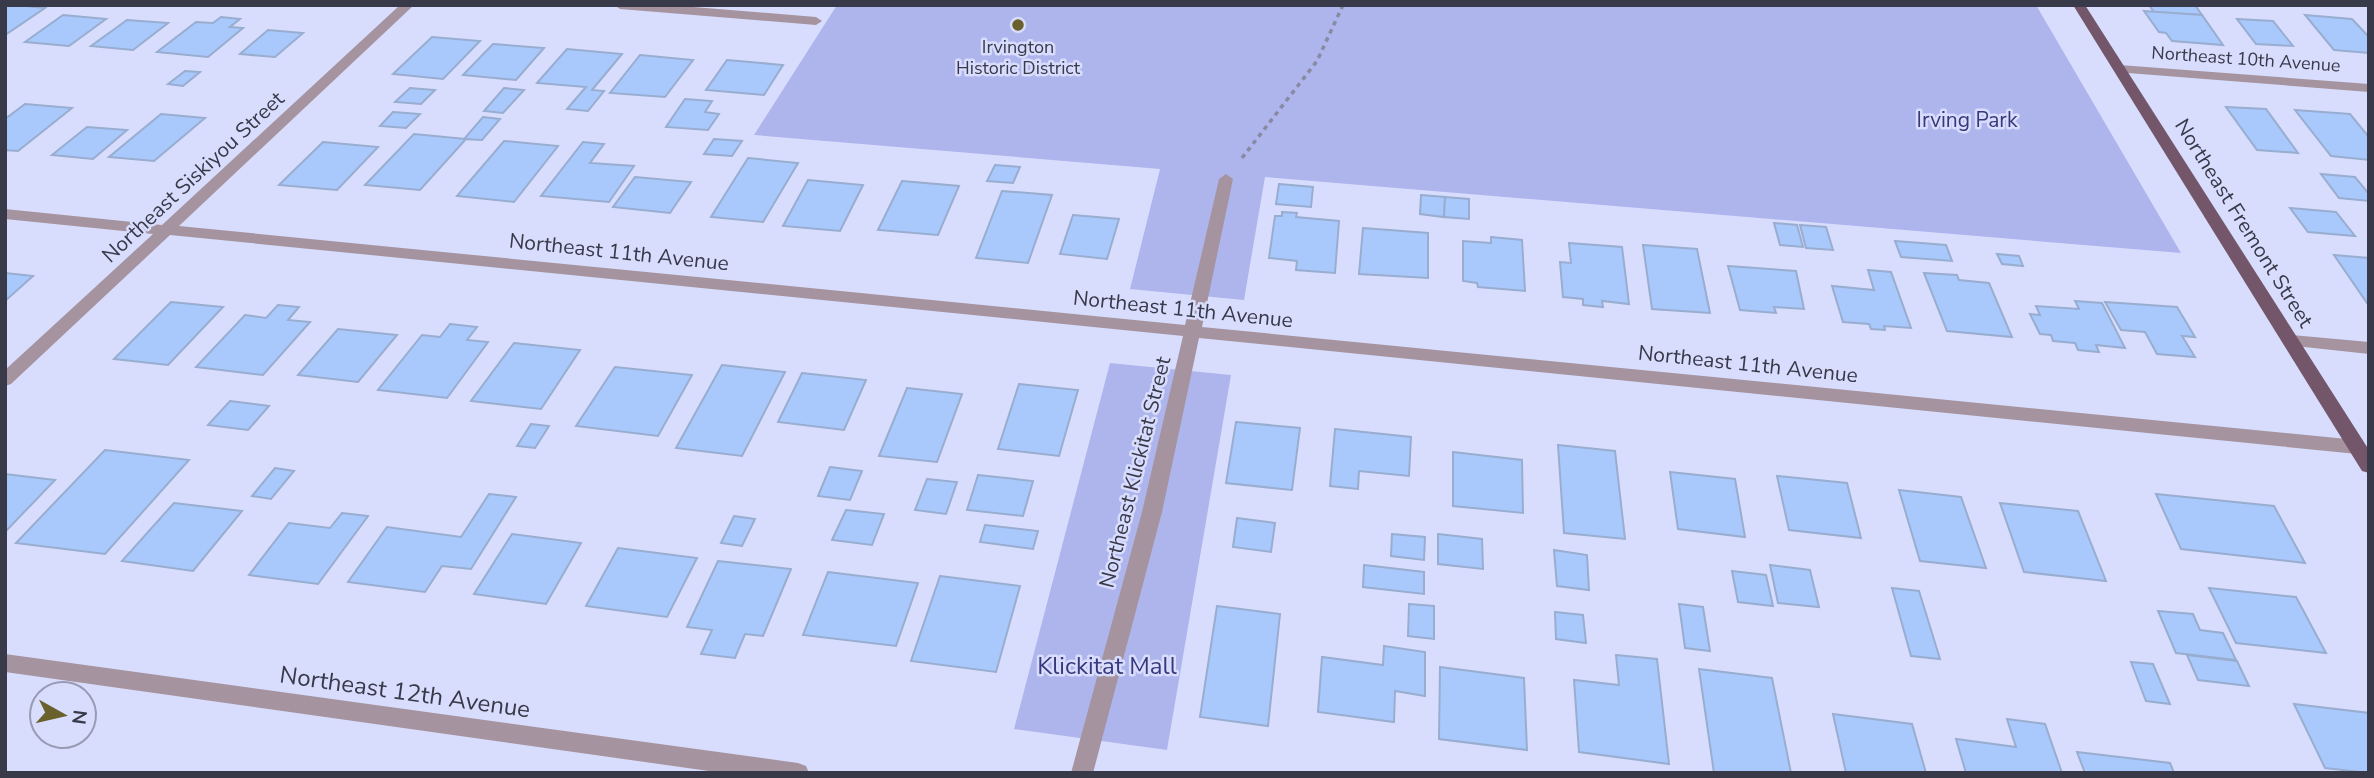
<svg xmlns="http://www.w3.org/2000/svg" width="2374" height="778" font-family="'Nunito Sans',sans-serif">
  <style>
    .green { fill: #aeb5ed }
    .building { fill: #a9c9fd; stroke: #98adcf; stroke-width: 2 }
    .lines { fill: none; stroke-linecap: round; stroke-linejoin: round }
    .path { stroke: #888aa2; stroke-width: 3.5; stroke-dasharray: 4.5 4.5; stroke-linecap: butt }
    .minor { fill: #a5949f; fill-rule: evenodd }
    .major { fill: #735669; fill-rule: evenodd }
    .poi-dot { fill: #69602c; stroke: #d9ddfd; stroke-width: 2.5 }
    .labels { text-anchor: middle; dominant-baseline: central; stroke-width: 5; stroke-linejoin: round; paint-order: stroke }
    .far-poi-label { font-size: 18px; fill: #383949; stroke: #d9ddfd }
    .far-street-label { font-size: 18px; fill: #383949; stroke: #d9ddfd }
    .park-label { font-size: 21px; fill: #38387b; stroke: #d9ddfd }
    .street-label { font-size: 21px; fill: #383949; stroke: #d9ddfd }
    .near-park-label { font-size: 24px; fill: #38387b; stroke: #d9ddfd }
    .near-street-label { font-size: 24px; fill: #383949; stroke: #d9ddfd }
  </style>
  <rect width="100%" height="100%" fill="#d9ddfd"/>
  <g class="green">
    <path d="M837 5H2036L2181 253 1265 177 1244 300 1130 289 1160 169 754 135Z"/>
    <path d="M1110 363 1231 375 1167 750 1014 729Z"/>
  </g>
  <g class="building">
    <path d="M5 5H16L45 8 5 35Z"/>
    <path d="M2149 5H2195L2202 15 2154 12Z"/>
    <path d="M2144 11 2202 15 2223 45 2172 41 2166 33 2159 32Z"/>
    <path d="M63 15 106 19 69 46 25 42Z"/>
    <path d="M2305 15 2352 19 2369 37V53L2334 50Z"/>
    <path d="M221 17 240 19 230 27 243 28 208 57 157 52 196 22 213 23Z"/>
    <path d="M2237 19 2273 21 2293 46 2256 44Z"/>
    <path d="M127 20 168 23 133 50 91 46Z"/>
    <path d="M268 30 303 33 275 57 240 54Z"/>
    <path d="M432 37 480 41 443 79 393 74Z"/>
    <path d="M493 44 544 48 516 80 463 75Z"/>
    <path d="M567 49 622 54 592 90 604 91 588 111 567 109 586 87 537 83Z"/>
    <path d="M640 55 693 60 665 97 610 93Z"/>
    <path d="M727 60 783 65 764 95 706 90Z"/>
    <path d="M185 71 200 72 183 86 168 84Z"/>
    <path d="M410 88 435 90 421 104 395 102Z"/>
    <path d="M504 88 524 90 503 113 484 111Z"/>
    <path d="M685 99 712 101 705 112 719 114 708 130 666 127Z"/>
    <path d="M25 104 72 108 18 151 5 150V119Z"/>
    <path d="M2226 107 2266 109 2298 153 2257 150Z"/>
    <path d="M2295 110 2350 114 2369 137V160L2331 156Z"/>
    <path d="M393 112 420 114 406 128 380 126Z"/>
    <path d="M161 114 205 118 154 161 109 157Z"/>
    <path d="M483 117 500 119 482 140 464 139Z"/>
    <path d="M87 127 127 130 93 159 52 155Z"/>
    <path d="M414 134 466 139 420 190 365 185Z"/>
    <path d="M714 139 742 141 732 156 704 154Z"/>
    <path d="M504 141 558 146 514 202 457 196Z"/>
    <path d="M323 142 378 147 337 190 279 185Z"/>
    <path d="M583 142 604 144 590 163 634 166 609 202 541 196Z"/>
    <path d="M748 158 798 163 763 222 711 217Z"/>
    <path d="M995 165 1020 167 1013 183 987 181Z"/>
    <path d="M2321 174 2355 177 2369 194V201L2339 198Z"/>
    <path d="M635 177 691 182 670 213 613 207Z"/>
    <path d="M808 180 863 185 840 231 783 226Z"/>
    <path d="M902 181 959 186 938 235 878 230Z"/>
    <path d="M1279 184 1313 187 1311 207 1276 204Z"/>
    <path d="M1002 191 1052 195 1028 263 976 258Z"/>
    <path d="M1421 195 1445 197 1444 217 1420 214Z"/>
    <path d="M1445 197 1469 199V219L1444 217Z"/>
    <path d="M2290 208 2336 212 2355 236 2308 232Z"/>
    <path d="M1282 212 1297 213 1296 217 1339 221 1335 273 1296 270 1297 261 1269 258 1275 216H1282Z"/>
    <path d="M1073 215 1119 219 1107 259 1060 254Z"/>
    <path d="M1774 223 1797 225 1803 247 1780 245Z"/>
    <path d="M1800 225 1826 227 1833 250 1806 248Z"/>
    <path d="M1363 228 1428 233V278L1359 274Z"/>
    <path d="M1491 237 1522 240 1525 291 1478 287 1477 283 1463 281V241L1491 243Z"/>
    <path d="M1895 241 1946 245 1952 261 1901 257Z"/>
    <path d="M1569 243 1622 247 1629 304 1602 301 1603 307 1583 305V299L1563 297 1560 262 1571 263Z"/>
    <path d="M1643 245 1697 249 1710 313 1652 309Z"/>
    <path d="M1997 254 2019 256 2023 266 2002 264Z"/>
    <path d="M2334 255 2369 258V303H2367Z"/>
    <path d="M1728 266 1796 271 1804 309 1774 307 1776 313 1740 310Z"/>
    <path d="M1868 270 1891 272 1911 328 1884 326 1885 330 1871 329 1869 324 1843 322 1832 286 1874 290Z"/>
    <path d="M5 273 33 276 5 301Z"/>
    <path d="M1924 273 1957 275 1959 280 1989 283 2012 337 1947 331Z"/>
    <path d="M2075 301 2102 303 2125 348 2096 345 2099 352 2078 350 2075 343 2053 341 2051 335 2040 334 2030 314 2040 315 2036 306 2079 309Z"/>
    <path d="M171 302 223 307 168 365 114 359Z"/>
    <path d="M2105 302 2177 307 2195 337 2182 336 2195 357 2157 354 2145 332 2121 330Z"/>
    <path d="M278 305 299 307 288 320 310 322 263 375 196 367 245 315 266 318Z"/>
    <path d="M450 324 477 327 467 340 488 342 447 398 378 390 422 335 440 337Z"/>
    <path d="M338 329 397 335 358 382 298 375Z"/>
    <path d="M514 343 580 350 541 409 471 401Z"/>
    <path d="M722 365 785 372 742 456 676 448Z"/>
    <path d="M615 367 692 375 658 436 576 426Z"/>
    <path d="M802 373 866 380 844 430 778 422Z"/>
    <path d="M1019 384 1078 390 1059 456 998 449Z"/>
    <path d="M907 388 962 394 937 462 879 456Z"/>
    <path d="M230 401 269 406 248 430 208 425Z"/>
    <path d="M1236 422 1300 428 1292 490 1226 483Z"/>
    <path d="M531 424 549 426 535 448 517 446Z"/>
    <path d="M1335 429 1411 437 1409 476 1359 471 1358 489 1330 486Z"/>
    <path d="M1558 445 1615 451 1625 539 1564 533Z"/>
    <path d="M105 450 189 460 105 554 16 543Z"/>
    <path d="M1453 452 1522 460 1523 513 1453 506Z"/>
    <path d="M830 467 862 471 850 500 818 496Z"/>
    <path d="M275 468 294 471 271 499 252 496Z"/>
    <path d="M1670 472 1735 479 1745 537 1678 529Z"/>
    <path d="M5 474 55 480 5 532Z"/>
    <path d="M978 475 1033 481 1023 516 967 510Z"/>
    <path d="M1777 476 1847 483 1861 538 1789 530Z"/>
    <path d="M927 479 957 482 946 514 915 510Z"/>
    <path d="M1899 490 1961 497 1986 568 1920 561Z"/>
    <path d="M489 494 516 497 471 569 442 566 425 592 348 582 387 527 461 537Z"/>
    <path d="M2156 494 2274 506 2305 563 2181 549Z"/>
    <path d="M174 503 242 511 193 571 122 561Z"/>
    <path d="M2000 503 2078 511 2106 581 2024 572Z"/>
    <path d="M846 510 884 514 872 545 832 540Z"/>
    <path d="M342 513 368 516 318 584 249 575 289 523 330 528Z"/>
    <path d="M734 516 755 519 742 546 721 543Z"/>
    <path d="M1237 518 1275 523 1271 552 1233 547Z"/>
    <path d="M985 525 1038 531 1033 549 980 542Z"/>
    <path d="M512 534 581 543 546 604 474 594Z"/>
    <path d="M1392 534 1425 537 1424 560 1391 556Z"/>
    <path d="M1438 534 1482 539 1483 569 1438 564Z"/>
    <path d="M618 548 697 558 667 617 586 606Z"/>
    <path d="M1554 550 1587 555 1589 590 1557 586Z"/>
    <path d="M718 561 791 569 763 636 745 634 735 658 701 654 712 630 687 627Z"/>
    <path d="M1364 565 1424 572V594L1363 587Z"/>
    <path d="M1770 565 1810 570 1819 607 1778 603Z"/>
    <path d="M1732 571 1766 575 1773 606 1738 602Z"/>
    <path d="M828 572 918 583 896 646 803 635Z"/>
    <path d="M940 576 1020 586 996 672 911 661Z"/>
    <path d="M1892 588 1919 591 1940 659 1911 656Z"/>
    <path d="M2209 588 2296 597 2326 653 2236 643Z"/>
    <path d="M1409 604 1434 606V639L1408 636Z"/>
    <path d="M1679 604 1703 607 1710 651 1685 648Z"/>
    <path d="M1217 606 1280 614 1268 726 1200 717Z"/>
    <path d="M2158 611 2193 614 2200 630 2223 633 2236 660 2176 653Z"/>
    <path d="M1555 612 1583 615 1586 643 1556 639Z"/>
    <path d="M1384 646 1425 652V696L1395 691 1394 722 1318 712 1322 657 1383 665Z"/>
    <path d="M1616 655 1657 659 1669 764 1579 752 1574 680 1619 685Z"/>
    <path d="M2187 655 2237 661 2249 686 2198 680Z"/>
    <path d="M2131 662 2153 664 2170 704 2146 701Z"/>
    <path d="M1440 667 1524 678 1527 750 1439 739Z"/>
    <path d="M1699 669 1772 678 1791 773H1714Z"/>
    <path d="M2294 704 2369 713V773L2325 768Z"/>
    <path d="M1833 714 1912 724 1926 773H1846Z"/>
    <path d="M2007 719 2045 724 2062 773H1966L1956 739 2016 747Z"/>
    <path d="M2077 752 2170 763 2174 773H2085Z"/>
  </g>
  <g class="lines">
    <path class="path" d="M1242 158 1317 61 1343 5"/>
    <g class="minor">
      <path d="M400 5H414L179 226 1185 325 1219 179 1226 174 1233 179 1202 327 2357 440 2363 442 2366 447 2363 452 2357 454 1199 338 1162 512 1093 773H1071L1142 512 1183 336 170 235 11 384 5 386V370L153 234 5 219V209L162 225Z"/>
      <path d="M614 5H669L816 17 822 21 816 25 620 9Z"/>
      <path d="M2120 65 2369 84V92L2115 72V66Z"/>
      <path d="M2292 335 2369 342V354L2286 345 2284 341Z"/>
      <path d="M5 654 798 763 806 766 809 773H723L5 672Z"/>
    </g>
    <path class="major" d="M2073 5H2085L2369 450V473L2362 471Z"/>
  </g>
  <circle class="poi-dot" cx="1018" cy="25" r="7"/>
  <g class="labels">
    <g class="far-poi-label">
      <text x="1018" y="47">Irvington<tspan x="1018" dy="21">Historic District</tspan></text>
    </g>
    <g class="far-street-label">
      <text transform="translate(2246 59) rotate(4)">Northeast 10th Avenue</text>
    </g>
    <g class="park-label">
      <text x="1967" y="120">Irving Park</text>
    </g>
    <g class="street-label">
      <text transform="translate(193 177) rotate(-43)">Northeast Siskiyou Street</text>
      <text transform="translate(2244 223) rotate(58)">Northeast Fremont Street</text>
      <text transform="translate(619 252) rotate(6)">Northeast 11th Avenue</text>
      <text transform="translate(1183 309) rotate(6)">Northeast 11th Avenue</text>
      <text transform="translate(1748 364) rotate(6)">Northeast 11th Avenue</text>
      <text transform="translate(1135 472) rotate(-76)">Northeast Klickitat Street</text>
    </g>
    <g class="near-park-label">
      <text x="1107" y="666">Klickitat Mall</text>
    </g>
    <g class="near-street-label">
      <text transform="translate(405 692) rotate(8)">Northeast 12th Avenue</text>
    </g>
  </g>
  <rect width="2374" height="778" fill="none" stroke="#383949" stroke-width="14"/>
  <g transform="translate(63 715) rotate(98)"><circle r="33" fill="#d9ddfd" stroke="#999bb5" stroke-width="2"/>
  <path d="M0-5L12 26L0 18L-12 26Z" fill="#69602c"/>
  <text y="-10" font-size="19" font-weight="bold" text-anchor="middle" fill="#383949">N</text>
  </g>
</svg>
